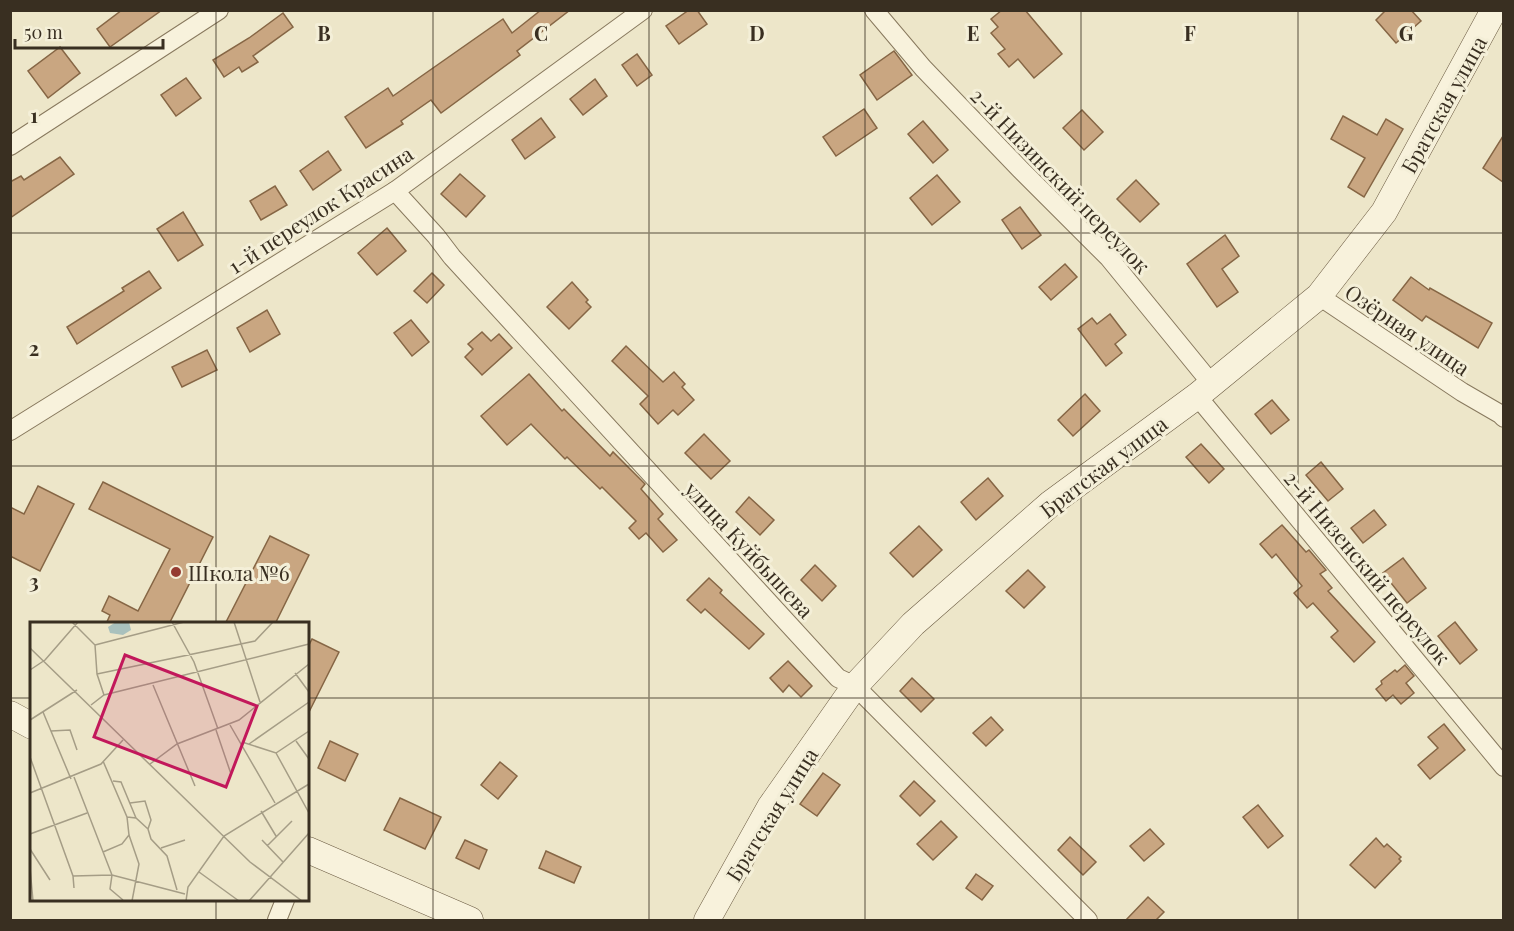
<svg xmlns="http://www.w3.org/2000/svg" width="1514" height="931" font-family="'Playfair Display',serif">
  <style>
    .building { fill: #c9a681; stroke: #866645; stroke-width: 1.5 }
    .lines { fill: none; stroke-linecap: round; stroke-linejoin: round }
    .street-casing { stroke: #88795e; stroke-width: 20 }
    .secondary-casing { stroke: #6a5a41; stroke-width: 27 }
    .street { stroke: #f8f2dc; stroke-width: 18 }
    .secondary { stroke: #f8f2dc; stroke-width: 26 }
    .grid { fill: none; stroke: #392f21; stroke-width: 1.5; stroke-opacity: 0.55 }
    .poi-dot { fill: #953b31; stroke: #f4efd8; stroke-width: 2 }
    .labels { text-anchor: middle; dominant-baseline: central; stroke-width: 6; stroke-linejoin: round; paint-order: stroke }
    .street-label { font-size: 21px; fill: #392f21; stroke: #f4efd8 }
    .poi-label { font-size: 21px; fill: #392f21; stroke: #f4efd8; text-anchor: start }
    .inset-road { fill: none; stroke: #a59d86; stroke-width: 1.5 }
    .view { fill: #c2185b; fill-opacity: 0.15; stroke: #c2185b; stroke-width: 3 }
    .inset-edge { fill: none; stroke: #392f21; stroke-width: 3 }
    .grid-label { font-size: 20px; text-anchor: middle; font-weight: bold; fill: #392f21; stroke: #f4efd8; stroke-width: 6; stroke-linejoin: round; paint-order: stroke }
  </style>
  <rect width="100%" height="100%" fill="#ede6c9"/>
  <g class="building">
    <path d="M122 10H162L110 47 97 29Z"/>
    <path d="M541 10H570L517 51 520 55 441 113 431 100 401 121 403 124 366 148 345 117 388 88 393 96 503 19 512 33Z"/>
    <path d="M689 10H697L707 24 679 44 666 26Z"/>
    <path d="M1002 10H1025L1062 54 1034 78 1018 59 1009 67 998 54 1005 49 991 33 998 27 991 19Z"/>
    <path d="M1386 10H1411L1421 21 1396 43 1376 20Z"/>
    <path d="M283 13 293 27 253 56 258 62 242 72 239 67 224 77 213 60 249 38Z"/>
    <path d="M60 47 80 73 48 98 28 71Z"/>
    <path d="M894 51 912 75 877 100 860 75Z"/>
    <path d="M637 54 652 75 637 86 622 65Z"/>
    <path d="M186 78 201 98 176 116 161 95Z"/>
    <path d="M595 79 607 96 583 115 570 99Z"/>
    <path d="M864 109 877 128 836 156 823 137Z"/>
    <path d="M1082 110 1103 132 1084 150 1063 128Z"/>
    <path d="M1343 116 1377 135 1386 119 1403 129 1364 197 1348 187 1365 158 1331 139Z"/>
    <path d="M541 118 555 137 525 159 512 140Z"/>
    <path d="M923 121 948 150 933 163 908 134Z"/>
    <path d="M1503 136V182L1483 168Z"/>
    <path d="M328 151 341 170 313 190 300 171Z"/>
    <path d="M60 157 74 174 10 218V182L21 176 24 180Z"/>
    <path d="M460 174 485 196 466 217 441 194Z"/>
    <path d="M937 175 960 202 932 225 910 198Z"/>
    <path d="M1136 180 1159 204 1140 222 1117 199Z"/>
    <path d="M275 186 287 205 261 220 250 201Z"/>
    <path d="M1020 207 1041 235 1022 249 1002 220Z"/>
    <path d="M183 212 203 245 178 261 157 229Z"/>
    <path d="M387 228 406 251 377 275 358 253Z"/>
    <path d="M1225 235 1239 256 1222 269 1238 292 1217 307 1187 264Z"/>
    <path d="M1065 264 1077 277 1051 300 1039 287Z"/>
    <path d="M149 271 161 288 77 344 67 327 124 291 122 288Z"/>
    <path d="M432 273 444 285 427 303 414 291Z"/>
    <path d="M1411 277 1429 290 1430 288 1492 323 1478 348 1426 316 1422 321 1393 300Z"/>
    <path d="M572 282 588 300 586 302 591 307 569 329 547 307Z"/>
    <path d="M267 310 280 334 250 352 237 328Z"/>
    <path d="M1110 314 1126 335 1115 344 1122 353 1106 366 1078 329 1092 318 1097 324Z"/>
    <path d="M411 320 429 342 412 356 394 333Z"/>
    <path d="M482 332 491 341 499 334 512 348 482 375 465 357 473 349 468 344Z"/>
    <path d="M626 346 663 382 674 372 685 384 682 387 694 400 678 415 673 410 658 424 640 404 648 396 612 361Z"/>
    <path d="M207 350 217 370 182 387 172 367Z"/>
    <path d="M529 374 562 411 564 409 610 456 613 452 645 484 641 489 663 514 658 519 677 540 663 552 646 533 639 539 629 528 636 521 602 487 600 489 567 457 565 459 531 424 507 445 481 416Z"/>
    <path d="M1085 394 1100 411 1073 436 1058 420Z"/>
    <path d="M1272 400 1289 420 1271 434 1255 414Z"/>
    <path d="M704 434 730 461 711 479 685 453Z"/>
    <path d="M1201 444 1224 469 1209 483 1186 457Z"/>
    <path d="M1321 462 1343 489 1328 501 1306 475Z"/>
    <path d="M988 478 1003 496 976 520 961 502Z"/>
    <path d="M103 482 213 537 169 624H106L110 615 102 611 109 596 138 611 170 549 89 509Z"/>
    <path d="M38 486 74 504 40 571 10 556V507L24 514Z"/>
    <path d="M749 497 774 520 760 535 736 512Z"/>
    <path d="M1374 510 1386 525 1363 543 1351 528Z"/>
    <path d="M1282 525 1306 552 1309 550 1326 570 1320 574 1332 588 1328 591 1375 642 1354 662 1331 637 1338 631 1313 603 1307 608 1294 593 1302 586 1276 554 1272 558 1260 544Z"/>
    <path d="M919 526 942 550 913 577 890 553Z"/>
    <path d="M270 536 309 555 275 624H225Z"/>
    <path d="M1403 558 1426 588 1407 603 1383 573Z"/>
    <path d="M815 565 836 586 822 601 801 580Z"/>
    <path d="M1028 570 1045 587 1024 608 1006 591Z"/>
    <path d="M709 578 722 590 720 593 764 634 749 649 705 609 701 613 687 600Z"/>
    <path d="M1455 622 1477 650 1460 664 1438 636Z"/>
    <path d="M312 639 339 652 308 714V647Z"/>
    <path d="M788 661 812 686 801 697 789 685 783 692 770 678Z"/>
    <path d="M1405 665 1414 676 1406 683 1414 693 1401 704 1393 695 1386 701 1376 689 1382 684 1381 681 1395 670 1397 672Z"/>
    <path d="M912 678 934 699 921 712 900 691Z"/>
    <path d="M991 717 1003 730 986 746 973 733Z"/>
    <path d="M1444 724 1465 750 1430 779 1418 765 1438 748 1428 737Z"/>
    <path d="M330 741 358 754 345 781 318 768Z"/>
    <path d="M500 762 517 776 498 799 481 785Z"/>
    <path d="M823 773 840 785 817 816 800 804Z"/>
    <path d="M914 781 935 801 920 816 900 796Z"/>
    <path d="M400 798 441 817 425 849 384 830Z"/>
    <path d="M1258 805 1283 836 1268 848 1243 817Z"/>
    <path d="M941 821 957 837 933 860 917 844Z"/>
    <path d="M1150 829 1164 844 1144 861 1130 846Z"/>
    <path d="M1070 837 1096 862 1083 875 1058 850Z"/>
    <path d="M1376 838 1384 847 1387 844 1401 857 1399 859 1401 861 1375 888 1350 865Z"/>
    <path d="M465 840 487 850 479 869 456 858Z"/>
    <path d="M546 851 581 867 574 883 539 868Z"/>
    <path d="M976 874 993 886 982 900 966 888Z"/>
    <path d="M1148 897 1164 912 1155 921H1125Z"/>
  </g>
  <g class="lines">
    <defs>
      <g id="street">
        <path d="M874 10 923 68 1020 169 1109 258 1211 383"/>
        <path d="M10 146 219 10"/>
        <path d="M395 191 436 236 452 257 838 678 855 686 1088 920"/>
        <path d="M1319 296 1462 392 1500 414 1504 418"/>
        <path d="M1197 396 1504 767"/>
        <path d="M10 431 395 191 643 10"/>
        <path d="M277 920 285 900"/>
      </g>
      <g id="secondary">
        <path d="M10 714 32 726"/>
        <path d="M308 850 470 920"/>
        <path d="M707 920 770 807 855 686 913 624 1050 504 1197 396 1319 296 1384 212 1494 10"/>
      </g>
    </defs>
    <use href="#street" class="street-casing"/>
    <use href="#secondary" class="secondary-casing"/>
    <use href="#street" class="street"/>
    <use href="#secondary" class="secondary"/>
  </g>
  <path class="grid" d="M216 10V624M433 10V920M649 10V920M865 10V920M1081 10V920M1298 10V920M10 233H1504M10 466H1504M10 698H32M308 698H1504M216 900V920"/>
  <circle class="poi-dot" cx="176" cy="572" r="6"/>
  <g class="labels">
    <g class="street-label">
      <text transform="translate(1443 104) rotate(-61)">Братская улица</text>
      <text transform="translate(1061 180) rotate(46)">2-й Низинский переулок</text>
      <text transform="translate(320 209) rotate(-33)">1-й переулок Красина</text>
      <text transform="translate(1408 329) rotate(34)">Озёрная улица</text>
      <text transform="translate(1103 466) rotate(-37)">Братская улица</text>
      <text transform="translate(750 549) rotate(47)">улица Куйбышева</text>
      <text transform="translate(1368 567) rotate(50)">2-й Низенский переулок</text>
      <text transform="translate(771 814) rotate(-58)">Братская улица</text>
    </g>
    <g class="poi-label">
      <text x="188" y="572">Школа №6</text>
    </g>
  </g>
  <g transform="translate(30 622)">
    <rect width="279" height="279" fill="#ede6c9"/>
    <path d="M86 0H99L101 8 93 13 80 11 78 5Z" fill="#a9c1bd"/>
    <path class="inset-road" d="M42 0 65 23 67 52 74 73M142 0 164 40 188 107M204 0 230 80M65 23 154 0M0 26 220 240 272 279M15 38 48 0M0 48 15 38M265 51 279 70M67 52 225 19 243 0M123 63 165 164M61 83 74 73 279 22M13 90 41 157M0 98 47 68M200 103 245 181M186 108 201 152M21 109 40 108 47 128M266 119 279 137M212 120 246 131 279 109M219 122 279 80M246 131 279 191M0 135 43 254 44 266M73 139 97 195 99 213 109 242 102 279M120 142 147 122 209 98 279 42M44 155 82 253 80 267 93 278M83 159 91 160 106 196M0 171 71 142 93 118M100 181 115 179 121 198 118 207M231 189 246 214M97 195 106 196 118 207M118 207 121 217 137 234 147 268M0 212 57 191M232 218 253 240M237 224 262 199M131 226 155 218M0 227 20 258M73 230 92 222 99 213M0 246 3 279M169 250 209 279M43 254 82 253 155 272M156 279 158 265 194 214 279 162M219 279 279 211"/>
    <path class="view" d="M95 33 227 84 196 165 64 115Z"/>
    <rect width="279" height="279" class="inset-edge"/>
  </g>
  <g class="grid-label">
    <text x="324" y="41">B</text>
    <text x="541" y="41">C</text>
    <text x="757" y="41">D</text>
    <text x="973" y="41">E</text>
    <text x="1190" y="41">F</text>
    <text x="1406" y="41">G</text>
    <text x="34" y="123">1</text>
    <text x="34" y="356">2</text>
    <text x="34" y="589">3</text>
  </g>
  <rect width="1514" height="931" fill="none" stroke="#392f21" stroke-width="24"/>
  <path d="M15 39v9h148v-9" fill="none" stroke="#392f21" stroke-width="3"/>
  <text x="24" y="39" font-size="18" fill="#392f21" stroke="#f4efd8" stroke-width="4.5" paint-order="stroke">50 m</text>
</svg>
